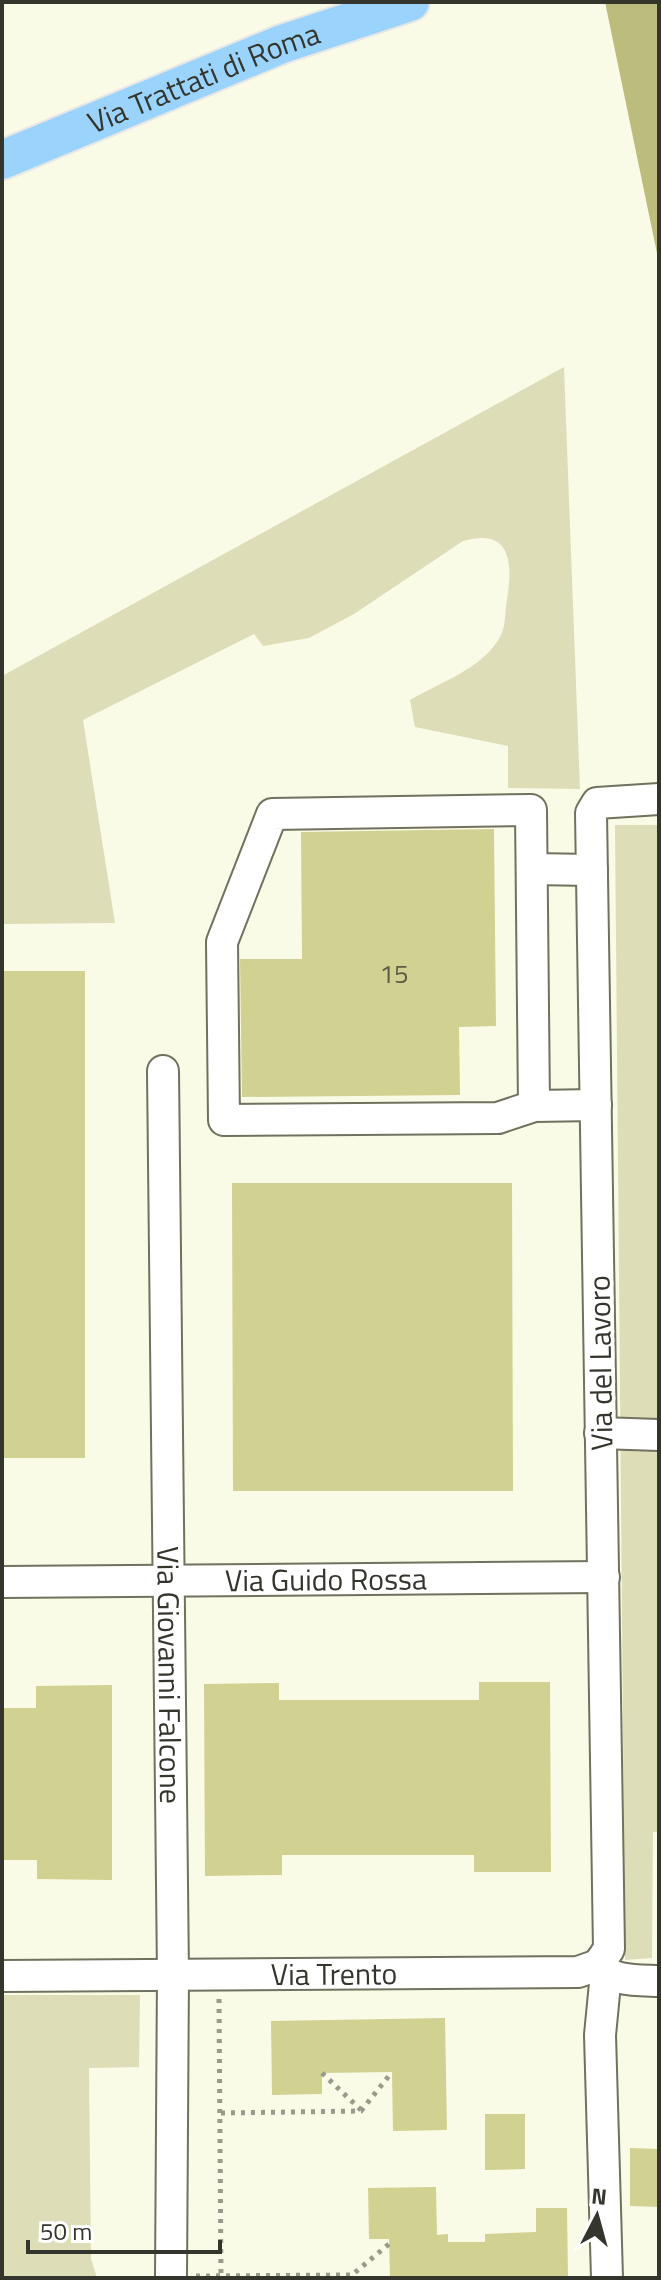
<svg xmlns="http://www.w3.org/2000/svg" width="661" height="2280" font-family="'Titillium Web',sans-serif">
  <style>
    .green { fill: #dddeb7 }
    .forest { fill: #bcbc7d }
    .building { fill: #d1d192 }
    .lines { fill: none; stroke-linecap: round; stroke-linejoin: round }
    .minor-casing { stroke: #70715e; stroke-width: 34 }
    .major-casing { stroke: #e7e7e6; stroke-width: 42 }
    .path { stroke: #999a8b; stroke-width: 5; stroke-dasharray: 4 6; stroke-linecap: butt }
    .minor { stroke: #fff; stroke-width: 30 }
    .major { stroke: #9ad4fd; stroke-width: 38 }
    .labels { text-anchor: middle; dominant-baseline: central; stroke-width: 7; stroke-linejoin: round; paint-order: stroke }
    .number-label { font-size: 26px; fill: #5b5c46 }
    .street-label { font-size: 30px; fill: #34352d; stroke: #fff }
  </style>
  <rect width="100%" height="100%" fill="#fafbe6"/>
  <g class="green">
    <path d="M564 367 580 789 508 788V746L415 727 410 700C441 682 482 669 500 637 505 629 505 616 506 606 512 570 516 526 463 541L354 614 309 638 263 646 254 634 83 720 115 923 2 924V676Z"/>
    <path d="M615 825H659V1832H653L652 1958 625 1960Z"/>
    <path d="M2 1995H140L139 2067 89 2068 91 2259 97 2278H2Z"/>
  </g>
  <path class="forest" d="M605 2H659V263Z"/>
  <g class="building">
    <path d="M494 829 496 1026 459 1027 460 1095 242 1097 240 959H302L301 832Z"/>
    <rect x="2" y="971" width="83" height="487"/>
    <path d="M232 1183H512L513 1491H233Z"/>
    <path d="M479 1682H550L551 1872H474V1855H282V1875L205 1876 204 1684 279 1683V1700H479Z"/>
    <path d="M112 1685V1880L37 1879V1860H2V1708H36V1686Z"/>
    <path d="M445 2018 447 2130 393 2131 392 2072 322 2073V2094L272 2095 271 2021Z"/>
    <path d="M485 2114H525V2169L485 2170Z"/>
    <path d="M630 2148 659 2149V2207L630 2206Z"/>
    <path d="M436 2187 437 2235 448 2234V2242H485V2234L536 2232V2208H567L568 2278H390L389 2239H369L368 2188Z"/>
  </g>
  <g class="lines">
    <defs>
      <g id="minor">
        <path d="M532 869 592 870"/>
        <path id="s1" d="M163 1071 173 1974 171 2278"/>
        <path d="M534 1106 531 810 272 814 222 942 224 1120 498 1118 534 1106 596 1105"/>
        <path d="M600 1433 659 1435"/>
        <path id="s2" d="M2 1582 604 1577"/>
        <path d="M598 1965 609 1949 591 813 597 803 659 799"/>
        <path d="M598 1965C610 1982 640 1980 659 1981"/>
        <path d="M606 1973 600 2035 607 2278"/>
        <path id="s3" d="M2 1976 578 1972 598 1965"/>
      </g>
      <g id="major">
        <path id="s4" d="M2 160 282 44 410 2"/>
      </g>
    </defs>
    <use href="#minor" class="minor-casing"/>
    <use href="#major" class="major-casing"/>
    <g class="path">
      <path d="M219 1999 221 2278"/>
      <path d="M322 2073 361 2110"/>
      <path d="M221 2113 361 2111 392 2072"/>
      <path d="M196 2276 352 2275 389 2244"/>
    </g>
    <use href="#minor" class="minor"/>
    <use href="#major" class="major"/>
  </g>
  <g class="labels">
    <g class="number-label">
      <text x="394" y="973">15</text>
    </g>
    <g class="street-label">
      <text stroke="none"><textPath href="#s4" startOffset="218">Via Trattati di Roma</textPath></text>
      <text transform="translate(600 1363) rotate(-91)">Via del Lavoro</text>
      <text stroke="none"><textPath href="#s2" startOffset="324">Via Guido Rossa</textPath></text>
      <text stroke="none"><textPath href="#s1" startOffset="604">Via Giovanni Falcone</textPath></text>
      <text stroke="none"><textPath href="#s3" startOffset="332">Via Trento</textPath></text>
    </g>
  </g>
  <rect width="661" height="2280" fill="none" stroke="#34352d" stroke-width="8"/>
  <g transform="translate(597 2216) rotate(6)" stroke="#ffffff" stroke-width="6" paint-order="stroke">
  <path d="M0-6L14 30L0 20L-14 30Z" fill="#34352d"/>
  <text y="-12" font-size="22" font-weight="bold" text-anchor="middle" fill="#34352d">N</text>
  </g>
  <path d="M28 2240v12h192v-12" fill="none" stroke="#34352d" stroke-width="4"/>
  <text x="40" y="2240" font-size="24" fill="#34352d" stroke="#ffffff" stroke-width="6" paint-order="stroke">50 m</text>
</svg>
